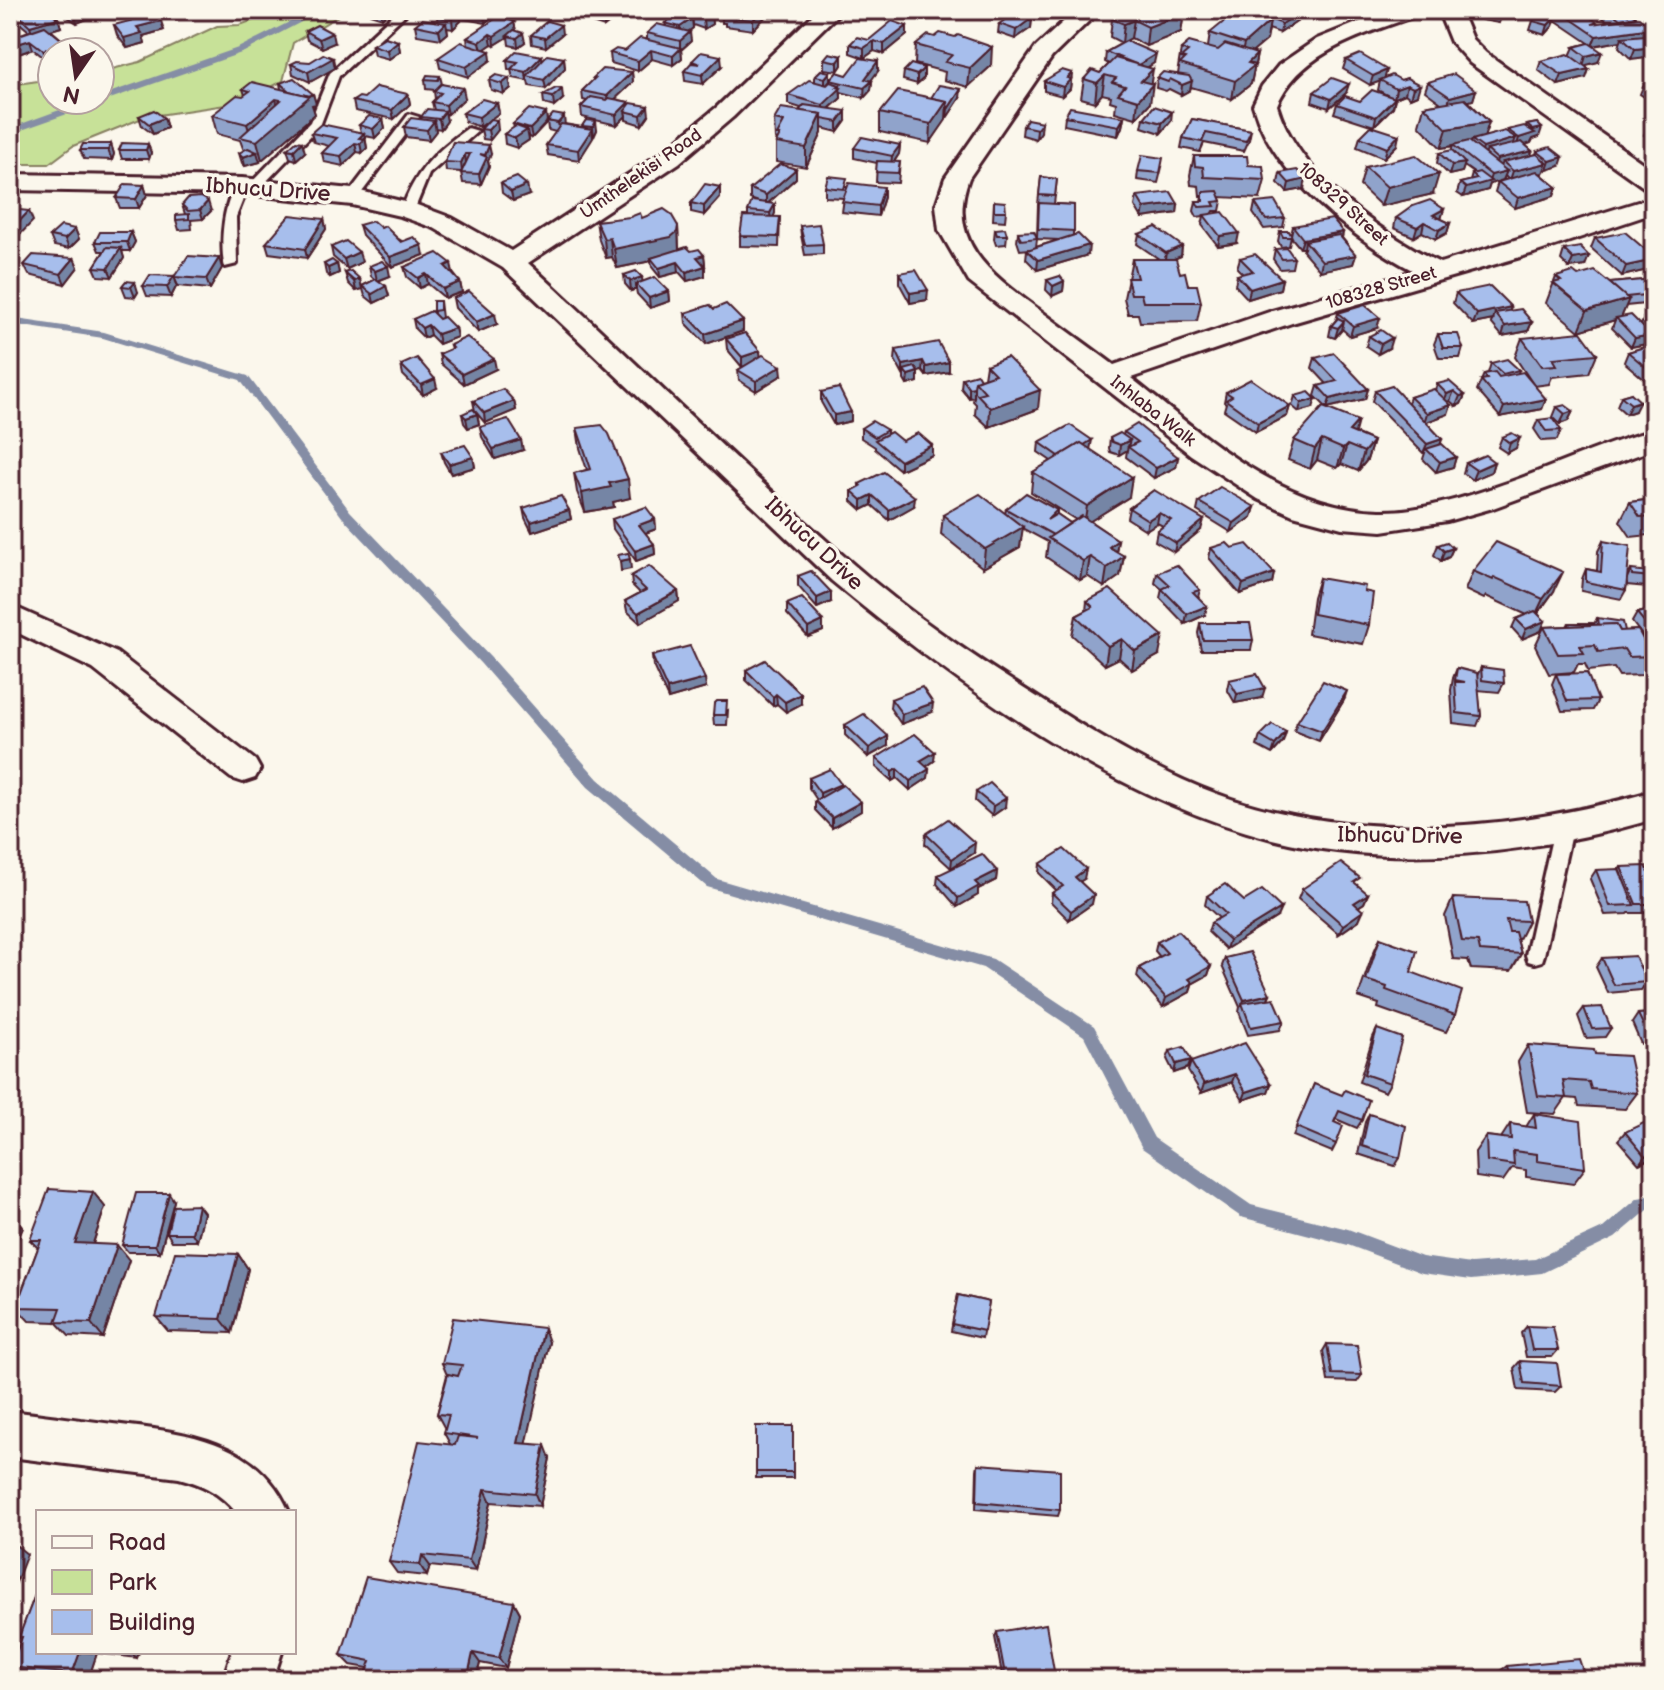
<svg xmlns="http://www.w3.org/2000/svg" width="1664" height="1690" font-family="'Balsamiq Sans',sans-serif">
  <style>
    .green { fill: #c7e198; stroke: #888062; stroke-width: 2 }
    .lines { fill: none; stroke-linecap: round; stroke-linejoin: round }
    .stream { fill: #858da5; fill-rule: evenodd }
    .service-casing { stroke: #4a1f2b; stroke-width: 6 }
    .minor-casing { stroke: #4a1f2b; stroke-width: 6 }
    .service { fill: #fbf7ec; fill-rule: evenodd }
    .minor { fill: #fbf7ec; fill-rule: evenodd }
    .wall { fill: #90a3cb; stroke: #4a1f2b; stroke-width: 2; fill-rule: evenodd }
    .shaded-wall { fill: #7585a5; stroke: #4a1f2b; stroke-width: 2 }
    .building { fill: #a7beec; stroke: #4a1f2b; stroke-width: 2 }
    .labels { text-anchor: middle; dominant-baseline: central; stroke-width: 7; stroke-linejoin: round; paint-order: stroke }
    .far-street-label { font-size: 18px; fill: #4a1f2b; stroke: #fbf7ec }
    .street-label { font-size: 22px; fill: #4a1f2b; stroke: #fbf7ec }
  </style>
  <rect width="100%" height="100%" fill="#fbf7ec"/>
  <filter id="ink" filterUnits="userSpaceOnUse"><feTurbulence type="fractalNoise" baseFrequency=".0125" numOctaves="2"/><feDisplacementMap in="SourceGraphic" scale="16" xChannelSelector="R" yChannelSelector="G"/><feConvolveMatrix kernelMatrix="1 2 1 2 8 2 1 2 1" color-interpolation-filters="sRGB"/></filter>
  <g filter="url(#ink)">
    <path class="green" d="M281 10H348L293 43 283 81 239 103 145 117 73 146 49 164H10V85L52 79V100H100V72L140 62 217 26 240 25Z"/>
    <g class="lines">
      <g class="stream">
        <path d="M313 10H324L244 52 10 134V128L87 100H100V96L238 48Z"/>
        <path d="M10 318 104 332 248 376 350 511 491 658 598 779 717 879 993 959 1094 1026 1154 1138 1251 1205 1348 1229 1422 1257 1471 1264 1535 1259 1603 1228 1638 1198 1654 1195V1209L1648 1210 1615 1238 1542 1273 1471 1280 1422 1273 1348 1245 1241 1217 1142 1148 1084 1036 983 968 707 887 588 787 481 664 342 517 240 380 103 338 10 324Z"/>
      </g>
      <defs>
        <g id="service">
          <path d="M398 10H410L339 76 320 126 258 190 248 187 236 217 237 264 225 267C219 248 223 192 242 182L248 186 310 122 330 73Z"/>
          <path d="M409 114 419 117 356 200H348V194Z"/>
          <path d="M468 128 478 131 429 174 413 213H403L402 210C414 172 436 151 468 128Z"/>
          <path d="M1563 822 1569 824 1572 829 1544 955 1542 961 1535 963 1528 961 1526 955 1554 829 1557 824Z"/>
        </g>
        <g id="minor">
          <path d="M818 10H842L733 117 679 163 528 263C637 363 742 468 854 565 912 616 977 659 1042 700 1113 746 1190 792 1274 811 1398 840 1533 826 1654 791V819C1533 854 1395 870 1272 839 1110 798 959 686 832 581L503 268 434 228 400 216 352 205 242 194 10 190V174L242 178 352 189 417 205 452 218 511 251 661 153 717 107Z"/>
          <path d="M1076 10H1100L1052 57 969 178C945 242 992 275 1038 309 1063 328 1089 346 1114 365L1272 311 1414 271C1352 239 1272 174 1253 105L1262 86 1279 65 1317 39 1389 10H1421L1418 15C1366 34 1301 50 1277 105 1297 174 1379 232 1440 263L1654 197V213L1534 253 1292 323 1131 378C1205 436 1280 508 1380 511 1423 512 1469 496 1510 482 1558 465 1605 443 1654 430V449L1493 508 1447 521 1382 531 1342 528 1293 515 1258 499 1191 455 969 282 939 230 936 205 945 178 1036 47Z"/>
          <path d="M1438 10H1460L1472 39 1486 53 1654 171V191L1645 188 1470 63 1451 42Z"/>
          <path d="M10 605 117 653 255 760 260 769 255 778 243 782 231 778 93 669 10 629Z"/>
          <path d="M10 1411C45 1415 79 1420 113 1424 182 1432 258 1439 289 1512H236C220 1493 203 1484 179 1478L10 1457Z"/>
          <path d="M232 1652H282L273 1680H223Z"/>
        </g>
      </defs>
      <use href="#service" class="service-casing"/>
      <use href="#minor" class="minor-casing"/>
      <use href="#service" class="service"/>
      <use href="#minor" class="minor"/>
    </g>
    <g class="wall">
      <path d="M65 10H108L77 23 68 17Z"/>
      <path d="M369 10H392L382 18 370 14Z"/>
      <path d="M442 10H492L491 11V17L485 23 460 18 461 21 453 29 447 28 448 33 441 39 417 35 415 25 438 22 437 17 442 12Z"/>
      <path d="M552 10H571L567 14 552 12Z"/>
      <path d="M725 10H777V12L772 16 767 15 753 30 725 26V23H722V13Z"/>
      <path d="M900 10H928L923 16Z"/>
      <path d="M1485 10H1503L1499 23 1482 20Z"/>
      <path d="M1546 10H1580L1596 24 1608 22 1593 10H1629L1636 16V18L1644 21 1645 17 1654 16V35L1649 33 1631 59 1619 47 1621 41 1593 46 1598 62 1584 65 1589 69 1586 78 1558 85 1538 70 1541 61 1570 56 1574 47 1589 43 1555 20 1553 26 1545 35 1530 30 1533 21 1545 13Z"/>
      <path d="M14 11 58 18 61 27 51 30 66 43 69 52H52V58L47 60 33 49 18 54 11 48 10 38 29 31 17 21Z"/>
      <path d="M1117 12 1184 13 1181 32 1146 46 1131 38 1126 41 1154 63 1147 68 1150 84V103L1136 118 1115 112 1116 103 1110 101 1111 96 1102 94 1095 102 1081 98 1084 79 1100 73 1109 64 1105 62 1106 52 1122 43 1110 37 1112 19 1116 16Z"/>
      <path d="M512 14 516 31 525 42 518 47 509 45 508 37 495 45 492 44 484 49 491 60 468 77 440 68 438 58 468 44 467 38Z"/>
      <path d="M591 14 614 19 604 27 592 23Z"/>
      <path d="M711 14 712 24 704 29 693 25 692 15Z"/>
      <path d="M1032 18 1031 28 1015 39 998 33 999 24Z"/>
      <path d="M1267 18 1298 21 1280 33 1269 29 1267 40 1252 52 1257 54 1251 84 1232 99 1191 87 1190 90 1181 95 1169 89 1166 91 1156 88 1157 78 1178 74 1179 68H1178L1181 49 1208 47 1210 33 1267 20Z"/>
      <path d="M692 19 693 28 688 32 691 41 681 50 682 58 673 65 652 59 638 71 611 63 610 53 625 51 647 40V33L666 26 665 23Z"/>
      <path d="M114 25 164 30 143 36 145 43 127 48 117 35Z"/>
      <path d="M907 26V35L884 54 874 51 864 58 850 53V44L869 40Z"/>
      <path d="M305 31 334 43 322 48 307 40Z"/>
      <path d="M562 34 546 47 532 44 531 35Z"/>
      <path d="M935 37 991 66 968 87 944 80 945 72 915 64 916 45Z"/>
      <path d="M398 41 400 51 389 59 374 55 372 45Z"/>
      <path d="M542 56V60L564 58 565 68 546 89 529 86 528 81 513 78 511 70 508 69 507 60Z"/>
      <path d="M842 56V65L838 71 824 69V59Z"/>
      <path d="M1346 60 1385 78 1401 80 1407 78 1417 95 1410 98 1405 94 1395 98 1393 107 1374 126 1334 113 1337 104 1360 101 1387 95 1378 90 1380 81 1370 85 1343 69Z"/>
      <path d="M692 61 722 66 703 84 685 81 684 71 692 63Z"/>
      <path d="M291 64 335 68 310 82 293 74Z"/>
      <path d="M924 68V78L917 84 903 80 904 71Z"/>
      <path d="M821 70 830 81 828 84 830 82V80L847 75 878 71 870 81H872L871 90 864 98 841 92V98L829 109 846 121 838 132 822 128V133L806 167 776 162V143L777 140 775 139 774 120 799 111 801 108 788 104V95L815 81V76Z"/>
      <path d="M632 72 633 82 615 99 629 102V105L649 115 642 125 626 120V116L617 125 582 117 581 107 587 101 583 100 582 91 593 81V78Z"/>
      <path d="M1072 73 1070 89 1062 96 1044 91V81Z"/>
      <path d="M496 75 511 88 504 94 491 90 489 80Z"/>
      <path d="M440 76 442 84 465 98 448 114H445L447 121 441 129 435 128 436 131 429 140 406 137 404 127 422 120 421 117 434 110 432 102 435 99 434 91 435 90 426 89 425 79Z"/>
      <path d="M1428 82 1476 90 1473 100 1468 101 1489 122 1484 137 1507 132 1508 130 1526 127 1527 125 1537 123 1539 137 1533 139 1531 143 1525 145 1532 151 1531 156 1536 154 1537 151 1560 166 1547 170 1545 169 1543 173H1540L1557 187 1554 196 1515 208 1495 192 1498 182 1508 179 1505 176 1503 180 1490 184 1488 190 1463 197 1457 193 1460 183 1470 181 1472 174 1474 173 1464 166 1462 172 1449 175 1437 163 1439 153 1451 151 1453 146 1441 148 1419 125 1424 106 1441 103 1425 91Z"/>
      <path d="M1654 82V101L1652 102 1640 94 1644 84Z"/>
      <path d="M280 83 313 94 316 104 312 105 315 114 262 160H259L260 162 245 166 242 163 239 153 244 151 240 140 217 134 212 115 245 95 243 89H281Z"/>
      <path d="M1314 92 1346 93 1329 108 1312 102Z"/>
      <path d="M408 94 410 104 394 119 355 111 353 101 364 98Z"/>
      <path d="M543 95 563 99 554 107 544 104Z"/>
      <path d="M931 98H960L930 143 880 132V113Z"/>
      <path d="M497 103 499 113 490 119 498 130 490 140 483 139 481 129 488 121 480 127 465 122 463 113Z"/>
      <path d="M546 113 547 122 532 138 528 137 529 140 517 148 505 144 504 134 514 128 513 124Z"/>
      <path d="M139 116 164 118 167 128 153 134 142 126Z"/>
      <path d="M1065 116 1124 117 1122 127 1118 136 1064 125Z"/>
      <path d="M1652 116H1654V143L1644 135Z"/>
      <path d="M1144 118 1171 121 1161 133 1142 127Z"/>
      <path d="M383 119 385 128 375 138 365 136 367 148 362 153 357 152 343 166 324 162 322 153 329 146 314 142 311 133 361 132 359 125Z"/>
      <path d="M1027 119 1041 132 1036 139 1022 135 1023 126Z"/>
      <path d="M1192 119 1251 130 1249 140 1244 151 1204 143 1200 152 1181 148 1183 138Z"/>
      <path d="M586 120 597 130 579 160 548 155 546 145 556 132 548 130 547 121 582 127Z"/>
      <path d="M1360 137 1397 145 1384 158 1357 147Z"/>
      <path d="M453 142 491 154 488 161 489 166 481 184 463 183 461 172 446 171 445 162Z"/>
      <path d="M111 144 114 154 112 160 84 159 80 150Z"/>
      <path d="M148 144 151 153 149 159H122L119 150Z"/>
      <path d="M900 145 899 154 894 162H900L898 183 876 182 877 163 854 158V148Z"/>
      <path d="M287 149 305 152 296 160 290 158Z"/>
      <path d="M1194 156 1248 165 1265 180 1260 199 1220 197 1222 201 1220 211H1214L1213 213 1237 243 1218 246 1202 225 1204 216 1197 217 1194 211 1196 201H1201L1202 196H1200L1199 186 1191 185 1190 175Z"/>
      <path d="M1162 167 1158 183 1137 180 1138 171Z"/>
      <path d="M1365 167 1433 194 1381 206 1360 186Z"/>
      <path d="M796 169V178L768 203 775 204V213L773 217H780L779 247 740 246V236L748 216V211L756 201 750 199V189Z"/>
      <path d="M1280 173 1304 189 1287 192 1278 183Z"/>
      <path d="M1041 177 1057 179 1054 204 1074 205 1073 236 1088 255 1037 270 1026 259 1027 250 1030 249 1020 250 1017 241 1018 232 1037 238 1038 204ZM1037 239 1059 240 1036 247Z"/>
      <path d="M501 183 529 195 513 201 502 193Z"/>
      <path d="M144 185 147 195 139 208H120L116 198Z"/>
      <path d="M720 187V197L704 215 691 212V203Z"/>
      <path d="M825 187H884V197L878 216 842 212 844 198 825 197Z"/>
      <path d="M1137 196 1178 204 1177 213 1142 218 1135 206Z"/>
      <path d="M994 201 1006 211 1005 221 993 220Z"/>
      <path d="M1255 203 1285 218 1283 227 1264 229 1253 213Z"/>
      <path d="M182 205 211 211 203 219 191 220 192 229 179 230 176 220 185 214Z"/>
      <path d="M1444 209 1441 219 1450 223 1447 233 1436 239 1422 232 1414 237 1394 228 1396 218Z"/>
      <path d="M642 218 678 226 679 249 704 255 705 264 703 265 705 276 687 281 679 272 660 277 652 267 651 261 617 268 612 257 606 258 599 240 596 221Z"/>
      <path d="M324 219 326 229 307 258 269 253 266 243Z"/>
      <path d="M359 225 381 228 424 255 392 267 362 235Z"/>
      <path d="M800 226 823 244V254L805 255 801 235Z"/>
      <path d="M1293 226 1343 232 1342 238 1356 255 1353 264 1320 271 1303 251 1304 248H1300L1291 237 1289 246 1281 247 1278 241 1280 231 1291 235Z"/>
      <path d="M75 229 79 239 69 249 54 246 50 236Z"/>
      <path d="M995 229 1007 235 1006 244 996 245 994 239Z"/>
      <path d="M131 232 135 242 130 251H122L124 258 112 277 98 276 94 267 104 251H99L95 242Z"/>
      <path d="M1139 234 1182 246 1181 256 1173 259 1180 273 1201 302 1197 321 1140 322 1138 314H1128L1124 298 1132 259H1159L1137 244Z"/>
      <path d="M1595 238 1654 257V264L1652 269 1622 276 1591 248Z"/>
      <path d="M331 247 362 262 347 269 333 257Z"/>
      <path d="M1275 249 1294 258 1292 268 1280 269 1273 259Z"/>
      <path d="M1564 250 1585 266 1569 268 1561 260Z"/>
      <path d="M74 258 78 267 65 284 29 275 24 265Z"/>
      <path d="M1240 258 1282 279 1280 289 1248 299 1235 285 1237 275 1243 274 1237 268Z"/>
      <path d="M324 264H337L339 273 330 277 326 274Z"/>
      <path d="M369 266 390 276 378 281 386 286 389 296 374 303 365 296 362 286 375 280 371 276Z"/>
      <path d="M404 267 453 273 460 282 462 292 445 298 428 284 420 288 407 277Z"/>
      <path d="M222 268 210 289 178 286 174 277Z"/>
      <path d="M345 273 362 289 356 291 348 283Z"/>
      <path d="M899 273 927 300 910 303 899 283Z"/>
      <path d="M624 275 669 291 670 301 650 308 637 294 636 289 631 291 625 284Z"/>
      <path d="M1578 276 1610 283 1654 279V303L1626 306 1621 317 1641 325 1644 318 1654 316V340L1650 337 1646 344 1631 347 1612 328 1615 320 1579 331 1546 303 1556 277Z"/>
      <path d="M1047 280 1064 281 1063 291 1052 296 1046 290Z"/>
      <path d="M126 281 138 292 135 297 126 296 122 286Z"/>
      <path d="M177 285 171 297 147 296 143 286Z"/>
      <path d="M1456 293 1532 322 1528 331 1502 336 1491 323 1493 320 1473 324 1453 303Z"/>
      <path d="M453 298 497 324 478 332 455 308Z"/>
      <path d="M433 301H440L442 318 455 328 457 337 439 344 430 335 424 338 415 329 413 319 434 314Z"/>
      <path d="M714 309 743 321V331L706 344 686 323 685 313Z"/>
      <path d="M1338 313 1377 328 1350 336 1342 329 1335 338 1329 336 1331 326 1336 320Z"/>
      <path d="M1438 334 1463 348 1460 358H1439L1434 344Z"/>
      <path d="M1369 336 1389 348 1378 354 1366 346Z"/>
      <path d="M1522 338 1597 354 1589 373 1552 377 1549 384 1534 386 1546 399 1542 409 1500 417 1477 390 1484 374 1488 373 1491 363 1519 370 1518 373 1533 384 1515 357Z"/>
      <path d="M726 339 760 356 782 375 756 391 739 380 738 370 745 366 742 367 727 349Z"/>
      <path d="M1654 344V384L1651 385 1624 362 1628 352Z"/>
      <path d="M450 345 496 369 464 384 441 364 439 354 451 349Z"/>
      <path d="M896 350 949 372 926 376 922 371 918 372V382L907 385 904 380V374L903 375 895 360Z"/>
      <path d="M1315 358 1368 389 1365 399 1327 408 1355 433 1373 441 1367 460 1358 471 1341 464 1337 468 1317 460 1310 469 1288 460 1294 440 1327 408 1315 396 1318 386 1327 384 1312 368Z"/>
      <path d="M401 365 437 388 423 395 403 375Z"/>
      <path d="M986 365 1038 409 989 427 975 414 976 404 973 401 974 397 969 398 961 388 962 378 980 379 984 378Z"/>
      <path d="M1437 384 1465 395 1461 404 1456 406 1450 401 1448 402V414L1426 422 1442 439 1440 445 1456 457 1453 467 1436 472 1423 459 1425 453H1423L1372 401 1375 391 1408 403 1410 397 1435 390Z"/>
      <path d="M821 392 851 412V421L834 425 821 402Z"/>
      <path d="M1226 392 1290 406 1287 416 1256 432 1224 410 1226 403 1224 402Z"/>
      <path d="M1631 393 1635 411 1626 414 1617 406 1621 396Z"/>
      <path d="M1295 396 1313 408 1299 412 1292 406Z"/>
      <path d="M473 401H514L516 410 485 423 475 411Z"/>
      <path d="M1557 407 1573 411 1568 421 1560 424 1553 417Z"/>
      <path d="M462 414H477L479 424 468 428 464 423Z"/>
      <path d="M1538 420 1561 430 1557 440 1542 441 1534 429Z"/>
      <path d="M480 427 523 450 495 459 482 437Z"/>
      <path d="M577 428 630 498 613 502 614 507 585 512 577 492 574 473 587 470 580 448Z"/>
      <path d="M861 428 887 430V434L932 455 900 470 875 449V447L861 438Z"/>
      <path d="M1124 432 1178 457 1176 467 1154 478 1126 457 1127 450 1119 455 1110 452 1109 448 1110 438 1123 435Z"/>
      <path d="M1502 437 1516 448 1507 453 1498 447Z"/>
      <path d="M1039 442 1090 449 1129 497 1090 521 1118 540 1116 552 1124 556 1120 576 1104 587 1087 576 1080 580 1046 557 1048 542 1022 528 1020 547 983 568 941 534 943 515 1005 514 1006 509 1057 510V514L1070 523 1076 520 1031 492 1033 472 1051 461 1038 452Z"/>
      <path d="M441 452 473 457 475 467 451 474 444 462Z"/>
      <path d="M1494 462 1491 472 1472 480 1463 473 1466 463Z"/>
      <path d="M859 484 914 506 889 520 872 505 862 510 852 501V491L859 488Z"/>
      <path d="M1154 490 1201 530 1174 552 1155 541 1157 531 1163 526 1157 523 1146 530 1127 518 1129 508Z"/>
      <path d="M1654 498V545L1649 535 1631 537 1620 521 1630 502 1653 499Z"/>
      <path d="M1199 502 1255 507 1252 517 1231 532 1197 511Z"/>
      <path d="M523 508 569 510 571 519 532 532 525 518Z"/>
      <path d="M612 519H655L656 529 645 533 654 544 655 554 636 561 613 529Z"/>
      <path d="M1603 541 1627 578 1631 570 1652 577 1647 587 1627 585V582L1626 590 1621 599 1581 591 1582 579 1586 569 1597 571 1598 551Z"/>
      <path d="M1438 545 1453 548 1449 557 1441 561 1434 555Z"/>
      <path d="M1211 548H1232L1274 573 1272 583 1240 594 1209 558Z"/>
      <path d="M1473 571 1554 591 1538 614 1545 621 1541 631 1522 639 1512 628 1516 619 1527 615 1486 596 1484 599 1465 590Z"/>
      <path d="M1157 573 1200 590 1198 597 1205 615 1185 624 1160 598 1162 589 1155 583Z"/>
      <path d="M631 576 678 591 679 601 640 623 627 611 625 601 640 593 632 585Z"/>
      <path d="M798 576 831 602 817 608 798 586Z"/>
      <path d="M1319 578 1369 625 1363 644 1308 634 1313 597Z"/>
      <path d="M1087 601 1159 655 1132 670 1119 658 1105 665 1072 635 1076 616 1086 611Z"/>
      <path d="M787 604 823 621V631L808 637 787 614Z"/>
      <path d="M1654 609V651L1639 631 1652 656 1642 675 1619 676 1614 668 1588 671 1585 664H1578L1574 672 1549 674 1535 646 1544 627 1567 626 1569 623 1594 624 1597 618 1625 631 1638 630 1632 622 1637 613Z"/>
      <path d="M1200 623 1253 640 1251 650H1201L1198 633Z"/>
      <path d="M652 656 706 688 668 699 653 666Z"/>
      <path d="M1481 667 1504 683 1499 692 1478 690 1481 716 1477 726 1453 723 1451 690 1453 678 1457 668 1477 676Z"/>
      <path d="M746 670 801 704 786 712 777 704 773 706 746 680Z"/>
      <path d="M1556 674 1598 700 1593 710 1562 711 1552 684Z"/>
      <path d="M1229 680 1262 698 1235 703 1227 689Z"/>
      <path d="M891 699 932 712 901 724 890 708Z"/>
      <path d="M1344 700 1319 741 1294 731 1297 722Z"/>
      <path d="M728 710 727 725H714L713 715Z"/>
      <path d="M845 725 888 746 868 757 845 735Z"/>
      <path d="M1286 732 1283 742 1272 754 1257 746 1260 736Z"/>
      <path d="M876 758 934 761 926 767 929 769 928 778 910 790 897 778 892 781 876 767Z"/>
      <path d="M809 778 861 802V811L832 828 815 810V801L817 800 809 788Z"/>
      <path d="M976 792 1005 807 992 816 975 801Z"/>
      <path d="M926 834 974 853 951 868 925 844Z"/>
      <path d="M1040 864 1084 879 1080 881 1092 904 1069 920 1051 902 1052 893 1056 890 1039 873Z"/>
      <path d="M1621 867 1654 884V913H1629L1628 914 1605 915 1590 879 1596 870H1619Z"/>
      <path d="M997 871 996 880 978 889V895L957 907 937 884 938 875Z"/>
      <path d="M1302 889 1368 894 1364 903 1358 907 1359 920 1339 934 1298 899Z"/>
      <path d="M1207 896 1244 901 1277 917 1226 949 1208 932 1211 923 1219 918 1205 905Z"/>
      <path d="M1453 898 1528 921 1519 939H1517L1521 954 1511 971 1471 969 1468 960 1453 959 1445 916Z"/>
      <path d="M1380 938 1411 972 1455 1015 1446 1032 1378 1008 1379 1004 1358 997 1372 956Z"/>
      <path d="M1157 942 1211 966 1208 975 1192 984 1190 992 1163 1007 1137 977 1139 968 1160 957 1155 951Z"/>
      <path d="M1225 958 1270 994 1268 999 1284 1021 1280 1030 1248 1035 1239 1012 1240 1007 1222 966Z"/>
      <path d="M1602 958 1647 982 1641 990 1608 993 1596 967Z"/>
      <path d="M1584 1008 1611 1028 1605 1037 1586 1038 1578 1016Z"/>
      <path d="M1654 1013V1043L1641 1044 1632 1023 1638 1014Z"/>
      <path d="M1377 1029 1390 1083 1385 1092 1359 1082 1373 1037Z"/>
      <path d="M1528 1045 1595 1054 1637 1093 1625 1109 1579 1106 1577 1099 1566 1098 1555 1114 1527 1112 1518 1062Z"/>
      <path d="M1170 1051 1188 1068 1174 1073 1167 1059Z"/>
      <path d="M1191 1062 1271 1084 1268 1092 1243 1100 1232 1082 1201 1093 1188 1071Z"/>
      <path d="M1314 1084 1362 1120 1357 1128 1336 1119 1334 1122 1336 1144 1332 1152 1293 1136Z"/>
      <path d="M1369 1114 1400 1158 1395 1166 1358 1154 1365 1122Z"/>
      <path d="M1534 1114 1585 1168 1573 1184 1526 1177V1170L1512 1168 1503 1181 1476 1177 1475 1152 1486 1136 1501 1138 1510 1124 1526 1127Z"/>
      <path d="M1625 1132 1654 1156 1639 1164 1618 1140Z"/>
      <path d="M93 1192 105 1207 93 1244 129 1260 103 1338 69 1336 56 1322 29 1321 16 1307 38 1248 30 1240Z"/>
      <path d="M174 1201 160 1252H128L122 1245Z"/>
      <path d="M198 1205 204 1213 197 1241H172L167 1233Z"/>
      <path d="M238 1254 248 1269 232 1333 168 1331 156 1317Z"/>
      <path d="M958 1295 989 1302 982 1338 951 1331Z"/>
      <path d="M1527 1326 1558 1350 1552 1357H1526L1521 1333Z"/>
      <path d="M549 1342 526 1443 550 1458 540 1506 491 1502 476 1571 430 1566 427 1576 397 1573 389 1562 450 1444 444 1433 446 1427H444L437 1414 447 1375 442 1363Z"/>
      <path d="M1327 1344 1362 1375 1357 1382 1328 1381 1323 1351Z"/>
      <path d="M1520 1361 1561 1386 1555 1392 1518 1390 1514 1368Z"/>
      <path d="M793 1426V1478H756V1472Z"/>
      <path d="M978 1464 1060 1510 1058 1516 976 1509 977 1470Z"/>
      <path d="M38 1587V1652H139L137 1658 97 1653 88 1680H57L26 1676 11 1667 21 1639 19 1637Z"/>
      <path d="M514 1602 520 1613 506 1668 480 1663 476 1680H364L368 1668 351 1665 341 1655Z"/>
      <path d="M997 1632 1055 1677 1054 1680H1003L995 1637Z"/>
      <path d="M1507 1666 1586 1680H1503L1500 1671Z"/>
    </g>
    <g class="shaded-wall">
      <path d="M82 10H108L77 23 74 13Z"/>
      <path d="M381 10H392L382 18Z"/>
      <path d="M487 10H492L491 11V17L485 23 484 13Z"/>
      <path d="M613 10 614 19 604 27 603 17Z"/>
      <path d="M763 10H767V15L753 30V20Z"/>
      <path d="M1327 10H1343L1326 15Z"/>
      <path d="M459 12 461 21 453 29 452 19Z"/>
      <path d="M1300 12 1298 21 1280 33 1282 24Z"/>
      <path d="M1184 13 1181 32 1146 46 1148 27Z"/>
      <path d="M512 14 516 31 507 36 508 37 495 45 494 36 504 18Z"/>
      <path d="M711 14 712 24 704 29 703 19Z"/>
      <path d="M1556 16 1553 26 1545 35 1548 25Z"/>
      <path d="M58 18 61 27 33 35 30 26Z"/>
      <path d="M1032 18 1031 28 1015 39 1016 30Z"/>
      <path d="M692 19 693 28 681 37 680 27Z"/>
      <path d="M1134 20 1131 38 1122 43 1124 24Z"/>
      <path d="M161 21 164 30 143 36 145 43 127 48 124 38 137 27Z"/>
      <path d="M1270 21 1267 40 1240 63 1244 44Z"/>
      <path d="M446 23 448 33 441 39 439 30Z"/>
      <path d="M561 25 562 34 546 47 545 38Z"/>
      <path d="M907 26V35L884 54V44Z"/>
      <path d="M1652 28 1648 37H1622L1621 41 1592 46 1596 36Z"/>
      <path d="M690 32 691 41 681 50 682 58 673 65V56L680 49V41Z"/>
      <path d="M332 33 334 43 322 48 319 39Z"/>
      <path d="M523 33 525 42 518 47 517 38Z"/>
      <path d="M490 34 492 44 482 51 480 42Z"/>
      <path d="M30 40 33 49 18 54 14 45Z"/>
      <path d="M398 41 400 51 389 59 387 50Z"/>
      <path d="M874 41V51L864 58V48Z"/>
      <path d="M66 43 69 52H52V58L47 60 43 50Z"/>
      <path d="M992 47 991 66 968 87 970 68Z"/>
      <path d="M1654 47V56L1631 59 1635 49Z"/>
      <path d="M651 50 652 59 638 71V61Z"/>
      <path d="M490 51 491 60 468 77 466 67Z"/>
      <path d="M1602 52 1598 62 1583 66 1586 56Z"/>
      <path d="M1156 54 1154 63 1135 75 1136 66Z"/>
      <path d="M1257 54 1251 84 1232 99 1235 81 1248 63Z"/>
      <path d="M542 56 543 66 527 76V81L526 72Z"/>
      <path d="M721 56 722 66 703 84 702 75Z"/>
      <path d="M842 56V65L838 71V62Z"/>
      <path d="M333 58 335 68 310 82 308 72Z"/>
      <path d="M564 58 565 68 546 89 544 80Z"/>
      <path d="M878 61V71L867 86 872 81 871 90 864 98 865 79Z"/>
      <path d="M924 68V78L917 84V75Z"/>
      <path d="M1153 69 1150 88 1141 81Z"/>
      <path d="M1589 69 1586 78 1558 85 1562 75Z"/>
      <path d="M1387 70 1384 80 1370 85 1373 76Z"/>
      <path d="M632 72 633 82 608 106 607 96Z"/>
      <path d="M830 72V81L825 87V78Z"/>
      <path d="M1072 73 1070 89 1062 96 1063 87 1067 78Z"/>
      <path d="M1105 75 1102 94 1095 102 1097 83Z"/>
      <path d="M509 78 511 88 504 94 502 84Z"/>
      <path d="M1192 81 1190 90 1181 95 1182 85Z"/>
      <path d="M1153 84 1150 103 1136 118 1138 100Z"/>
      <path d="M1349 84 1346 93 1329 108 1331 99Z"/>
      <path d="M840 85 841 98 823 114V105Z"/>
      <path d="M1407 85 1405 94 1395 98 1393 107 1374 126 1376 117 1394 99 1396 89Z"/>
      <path d="M1420 85 1417 95 1410 98 1413 88Z"/>
      <path d="M463 88 465 98 448 114 446 105Z"/>
      <path d="M562 89 563 99 554 107 553 97Z"/>
      <path d="M961 89 960 98 947 118 948 109Z"/>
      <path d="M1476 90 1473 100 1447 107 1450 97Z"/>
      <path d="M313 94 316 104 312 105 315 114 262 160 257 141 299 99Z"/>
      <path d="M408 94 410 104 394 119 392 110Z"/>
      <path d="M276 99 281 118 252 140 247 124Z"/>
      <path d="M947 101 946 120 930 143 931 124Z"/>
      <path d="M629 102 630 112 625 111 626 116 617 125 616 115Z"/>
      <path d="M497 103 499 113 480 127 479 117Z"/>
      <path d="M648 106 649 115 642 125 641 115Z"/>
      <path d="M445 111 447 121 441 129 439 119Z"/>
      <path d="M846 111V121L838 132V122Z"/>
      <path d="M1172 112 1171 121 1161 133 1162 123Z"/>
      <path d="M546 113 547 122 532 138 530 129Z"/>
      <path d="M822 114V133L806 167V148Z"/>
      <path d="M564 116 565 126 560 133 558 123Z"/>
      <path d="M1124 117 1122 127 1118 136 1119 126Z"/>
      <path d="M164 118 167 128 153 134 149 124Z"/>
      <path d="M383 119 385 128 375 138 373 129Z"/>
      <path d="M497 120 498 130 490 140 488 130Z"/>
      <path d="M434 121 436 131 429 140 427 130Z"/>
      <path d="M596 121 597 130 594 137 593 127Z"/>
      <path d="M1042 122 1041 132 1036 139 1037 129Z"/>
      <path d="M1489 122 1483 141 1472 140 1471 143 1441 148 1447 129Z"/>
      <path d="M1542 128 1539 137 1533 139 1531 143 1516 148 1519 138 1531 134 1533 130Z"/>
      <path d="M592 129 593 138 579 160 578 150Z"/>
      <path d="M527 130 529 140 517 148 515 138Z"/>
      <path d="M364 133 367 148 362 153 359 138Z"/>
      <path d="M1399 135 1397 145 1384 158 1387 148Z"/>
      <path d="M1516 138 1512 148 1487 150 1485 156 1480 158 1483 148Z"/>
      <path d="M302 142 305 152 296 160 294 150Z"/>
      <path d="M355 143 357 152 343 166 341 156Z"/>
      <path d="M111 144 114 154 112 160 108 150Z"/>
      <path d="M148 144 151 153 149 159 146 150Z"/>
      <path d="M489 145 491 154 488 161 489 166 481 184 479 174Z"/>
      <path d="M900 145 899 154 891 166 892 156Z"/>
      <path d="M1532 151 1529 161 1503 162 1501 167 1494 169 1497 159Z"/>
      <path d="M257 152 260 162 245 166 243 157Z"/>
      <path d="M465 154 466 163 462 172 461 163Z"/>
      <path d="M1563 157 1560 166 1547 170 1550 161Z"/>
      <path d="M1465 163 1462 172 1449 175 1452 165Z"/>
      <path d="M1547 163 1543 173 1510 180 1513 171Z"/>
      <path d="M796 169V178L766 205V195Z"/>
      <path d="M1507 171 1503 180 1490 184 1488 190 1463 197 1466 188 1489 181 1491 175Z"/>
      <path d="M1439 174 1433 194 1381 206 1387 187Z"/>
      <path d="M1306 179 1304 189 1287 192 1289 183Z"/>
      <path d="M144 185 147 195 139 208 136 199Z"/>
      <path d="M527 185 529 195 513 201 511 192Z"/>
      <path d="M720 187V197L704 215V206Z"/>
      <path d="M884 187V197L878 216V206Z"/>
      <path d="M1557 187 1554 196 1515 208 1518 198Z"/>
      <path d="M208 201 211 211 203 219 200 210Z"/>
      <path d="M775 204V213L771 223 770 213Z"/>
      <path d="M1178 204 1177 213 1142 218 1144 208Z"/>
      <path d="M1444 209 1441 219 1433 215Z"/>
      <path d="M29 211 33 221 12 243 10 239V231Z"/>
      <path d="M324 219 326 229 307 258 305 249Z"/>
      <path d="M1424 222 1422 232 1414 237 1417 227Z"/>
      <path d="M1450 223 1447 233 1436 239 1439 230Z"/>
      <path d="M678 226 679 251 651 258V261L617 268 614 249Z"/>
      <path d="M75 229 79 239 69 249 65 239Z"/>
      <path d="M131 232 135 242 130 251 127 242Z"/>
      <path d="M1343 232 1341 242 1305 241 1304 248H1300L1303 239Z"/>
      <path d="M1239 233 1237 243 1218 246 1220 236Z"/>
      <path d="M610 238 612 257 606 258 604 239Z"/>
      <path d="M422 245 424 255 392 267 390 257Z"/>
      <path d="M1089 245 1088 255 1037 270 1038 260Z"/>
      <path d="M1182 246 1181 256 1164 263 1166 253Z"/>
      <path d="M121 248 124 258 112 277 108 268Z"/>
      <path d="M359 252 362 262 347 269 344 259Z"/>
      <path d="M704 255 705 264 697 267V257Z"/>
      <path d="M1356 255 1353 264 1320 271 1322 261Z"/>
      <path d="M1589 256 1585 266 1569 268 1573 259Z"/>
      <path d="M74 258 78 267 65 284 61 274Z"/>
      <path d="M219 258 222 268 210 289 206 279Z"/>
      <path d="M1654 260 1652 269 1622 276 1626 266Z"/>
      <path d="M678 262 679 272 660 277 659 268Z"/>
      <path d="M451 263 453 273 447 275 445 266Z"/>
      <path d="M337 264 339 273 330 277 328 268Z"/>
      <path d="M388 266 390 276 377 281 375 271Z"/>
      <path d="M705 266V276L687 281 686 272Z"/>
      <path d="M426 274 428 284 420 288 418 278Z"/>
      <path d="M174 276 177 285 171 297 167 287Z"/>
      <path d="M642 277 643 287 636 284V289L631 291 630 281Z"/>
      <path d="M360 279 362 289 356 291 354 281Z"/>
      <path d="M1282 279 1280 289 1248 299 1250 289Z"/>
      <path d="M1064 281 1063 291 1052 296 1053 286Z"/>
      <path d="M135 282 138 292 135 297 131 287Z"/>
      <path d="M460 282 462 292 445 298 443 289Z"/>
      <path d="M386 286 389 296 374 303 372 294Z"/>
      <path d="M928 290 927 300 910 303V293Z"/>
      <path d="M669 291 670 301 650 308 649 298Z"/>
      <path d="M1629 299 1621 318H1616L1615 320 1579 331 1587 311Z"/>
      <path d="M1511 307 1507 317 1495 313 1493 320 1473 324 1477 314Z"/>
      <path d="M495 314 497 324 478 332 476 322Z"/>
      <path d="M1380 318 1377 328 1350 336 1353 326Z"/>
      <path d="M743 321V331L706 344 705 334Z"/>
      <path d="M1344 321 1342 330 1335 338 1338 328Z"/>
      <path d="M1532 322 1528 331 1502 336 1505 326Z"/>
      <path d="M428 325 430 335 424 338 422 328Z"/>
      <path d="M455 328 457 337 439 344 437 334Z"/>
      <path d="M1651 335 1646 344 1631 347 1635 338Z"/>
      <path d="M1392 338 1389 348 1378 354 1381 344Z"/>
      <path d="M760 351 761 361 742 367V357Z"/>
      <path d="M494 359 496 369 464 384 462 374Z"/>
      <path d="M923 361 922 371 907 374 904 370 903 375V365Z"/>
      <path d="M949 362V372L926 376V367Z"/>
      <path d="M781 366 782 375 756 391V381Z"/>
      <path d="M918 372V382L907 385 908 375Z"/>
      <path d="M435 379 437 388 423 395 421 385Z"/>
      <path d="M974 387V397L969 398V388Z"/>
      <path d="M1368 389 1365 399 1327 408 1330 399Z"/>
      <path d="M1040 390 1038 409 989 427 990 408Z"/>
      <path d="M1454 391 1450 401 1443 403 1447 394Z"/>
      <path d="M1465 395 1461 404 1456 406 1460 396Z"/>
      <path d="M1316 399 1313 408 1299 412 1301 403Z"/>
      <path d="M1546 399 1542 409 1500 417 1504 407Z"/>
      <path d="M514 401 516 410 485 423 484 413Z"/>
      <path d="M1640 401 1635 411 1626 414 1631 404Z"/>
      <path d="M1451 405 1448 414 1424 423 1427 413Z"/>
      <path d="M1290 406 1287 416 1256 432 1258 423Z"/>
      <path d="M1573 411 1568 421 1560 424 1565 414Z"/>
      <path d="M851 412V421L834 425V415Z"/>
      <path d="M477 414 479 424 468 428 466 418Z"/>
      <path d="M1358 421 1353 440 1347 445 1341 464 1337 468 1349 431Z"/>
      <path d="M1520 438 1516 448 1507 453 1510 443Z"/>
      <path d="M1442 439 1439 449H1426L1423 453 1427 444Z"/>
      <path d="M521 440 523 450 495 459 493 449Z"/>
      <path d="M1092 440 1090 450 1061 457Z"/>
      <path d="M1130 440 1127 450 1119 455 1120 445Z"/>
      <path d="M1322 440 1317 460 1310 469 1315 449Z"/>
      <path d="M1373 441 1367 460 1358 471 1364 452Z"/>
      <path d="M932 445V455L900 470V461Z"/>
      <path d="M473 457 475 467 451 474 449 464Z"/>
      <path d="M1178 457 1176 467 1154 478 1156 468Z"/>
      <path d="M1456 457 1453 467 1436 472 1440 462Z"/>
      <path d="M1494 462 1491 472 1472 480 1476 470Z"/>
      <path d="M1132 477 1129 497 1084 525 1087 506Z"/>
      <path d="M628 479 630 498 613 502 614 507 585 512 582 493 609 483Z"/>
      <path d="M872 495V505L862 510V500Z"/>
      <path d="M915 497 914 506 889 520V510Z"/>
      <path d="M1255 507 1252 517 1231 532 1234 523Z"/>
      <path d="M569 510 571 519 532 532 531 522Z"/>
      <path d="M1159 513 1157 523 1146 530 1148 520Z"/>
      <path d="M655 519 656 529 640 535 639 525Z"/>
      <path d="M1204 520 1201 530 1174 552 1176 543Z"/>
      <path d="M1023 527 1020 547 983 568 985 549Z"/>
      <path d="M1118 540 1115 559 1109 547Z"/>
      <path d="M654 544 655 554 636 561 635 551Z"/>
      <path d="M1453 548 1449 557 1441 561 1444 551Z"/>
      <path d="M1124 556 1120 576 1104 587 1107 568Z"/>
      <path d="M1090 557 1087 576 1080 580 1083 561Z"/>
      <path d="M630 559 631 569 621 571 620 561Z"/>
      <path d="M1563 572 1554 591 1534 618 1543 599Z"/>
      <path d="M1274 573 1272 583 1240 594 1243 584Z"/>
      <path d="M678 591 679 601 640 623 638 613Z"/>
      <path d="M831 592V602L817 608V598Z"/>
      <path d="M1207 606 1205 615 1185 624 1187 614Z"/>
      <path d="M823 621V631L808 637V628Z"/>
      <path d="M1545 621 1541 631 1522 639 1526 629Z"/>
      <path d="M1163 636 1159 655 1132 670 1135 651Z"/>
      <path d="M1122 639 1119 658 1105 665 1108 646Z"/>
      <path d="M705 679 706 688 668 699 667 689Z"/>
      <path d="M1265 688 1262 698 1235 703 1237 694Z"/>
      <path d="M1347 691 1344 700 1319 741 1322 731Z"/>
      <path d="M776 694 777 704 773 706V697Z"/>
      <path d="M801 694V704L786 712 785 702Z"/>
      <path d="M933 703 932 712 901 724 902 714Z"/>
      <path d="M1286 732 1283 742 1272 754 1275 745Z"/>
      <path d="M888 736V746L868 757 869 748Z"/>
      <path d="M935 752 934 761 920 771V761Z"/>
      <path d="M897 769V778L892 781V772Z"/>
      <path d="M929 769 928 778 910 790V781Z"/>
      <path d="M841 784V794L820 803V793Z"/>
      <path d="M1006 798 1005 807 992 816 993 806Z"/>
      <path d="M861 802V811L832 828V818Z"/>
      <path d="M975 843 974 853 951 868 952 859Z"/>
      <path d="M1086 869 1084 879 1073 886 1075 877Z"/>
      <path d="M997 871 996 880 978 889V895L957 907 958 898 975 882Z"/>
      <path d="M1368 894 1364 903 1350 912 1354 903Z"/>
      <path d="M1094 895 1092 904 1069 920 1071 911Z"/>
      <path d="M1281 908 1277 917 1226 949 1229 940Z"/>
      <path d="M1363 911 1359 920 1339 934 1343 925Z"/>
      <path d="M1211 966 1208 975 1192 984 1190 992 1163 1007 1166 998 1189 979Z"/>
      <path d="M1270 994 1266 1003 1242 1005 1244 1000Z"/>
      <path d="M1191 1060 1188 1068 1174 1073 1176 1064Z"/>
      <path d="M1235 1074 1232 1082 1201 1093 1204 1084Z"/>
      <path d="M1271 1084 1268 1092 1243 1100 1246 1092Z"/>
      <path d="M1654 1151V1156L1639 1164 1645 1156Z"/>
      <path d="M93 1192 105 1207 88 1258 75 1243Z"/>
      <path d="M169 1193 174 1201 160 1252 155 1245Z"/>
      <path d="M198 1205 204 1213 197 1241 192 1233Z"/>
      <path d="M10 1213 23 1228 10 1257Z"/>
      <path d="M117 1245 129 1260 103 1338 91 1323Z"/>
      <path d="M238 1254 248 1269 232 1333 221 1319Z"/>
      <path d="M544 1328 549 1342 524 1455 518 1443Z"/>
      <path d="M545 1445 550 1458 540 1506 535 1494Z"/>
      <path d="M485 1489 491 1502 476 1571 469 1560Z"/>
      <path d="M12 1542 27 1554 10 1598V1547Z"/>
      <path d="M422 1555 430 1566 427 1576 420 1565Z"/>
      <path d="M514 1602 520 1613 506 1668 499 1658Z"/>
      <path d="M80 1652 97 1653 88 1680H81L72 1674Z"/>
      <path d="M130 1652H139L137 1658Z"/>
      <path d="M473 1653 480 1663 476 1680H467Z"/>
    </g>
    <g class="building">
      <path d="M18 10H48L58 18 30 26 14 11Z"/>
      <path d="M68 10H82L74 13Z"/>
      <path d="M444 10H448L459 12 452 19 437 17Z"/>
      <path d="M467 10H487L484 13Z"/>
      <path d="M596 10H613L603 17 591 14Z"/>
      <path d="M700 10 711 14 703 19 692 15Z"/>
      <path d="M725 10H763L753 20 725 17 728 15 722 13Z"/>
      <path d="M1121 10H1177L1184 13 1148 27 1134 20 1124 24 1112 19 1120 13 1117 12Z"/>
      <path d="M1280 10H1296L1300 12 1282 24 1267 18Z"/>
      <path d="M1485 10H1503L1502 13Z"/>
      <path d="M1558 10H1580L1597 22 1592 24 1639 17 1652 28 1596 36Z"/>
      <path d="M1608 10H1629L1636 16 1620 19Z"/>
      <path d="M1237 11 1270 21 1244 44 1210 33Z"/>
      <path d="M505 12 512 14 504 18 515 22 494 36 490 34 480 42 467 38Z"/>
      <path d="M1016 12 1032 18 1016 30 999 24Z"/>
      <path d="M1540 12 1556 16 1548 25 1533 21Z"/>
      <path d="M156 14 161 21 137 27 142 33 124 38 114 25Z"/>
      <path d="M678 14 692 19 680 27 665 23Z"/>
      <path d="M1654 16V25L1645 17Z"/>
      <path d="M422 19 446 23 439 30 415 25Z"/>
      <path d="M547 21 561 25 545 38 531 35Z"/>
      <path d="M892 21 907 26 884 44 874 41 864 48 850 44 857 37 869 40Z"/>
      <path d="M657 24 690 32 680 41 647 33Z"/>
      <path d="M317 25 332 33 319 39 305 31Z"/>
      <path d="M45 26 66 43 43 50 30 40 14 45 10 41V38Z"/>
      <path d="M514 30 523 33 517 38 507 36Z"/>
      <path d="M940 33 955 37 958 35 992 47 970 68 945 62 952 55 916 45 928 35 935 37Z"/>
      <path d="M1646 35 1654 42V47L1635 49 1622 37Z"/>
      <path d="M385 37 398 41 387 50 372 45Z"/>
      <path d="M640 38 681 48 673 56 651 50 638 61 610 53 616 49 625 51Z"/>
      <path d="M1126 41 1156 54 1138 65 1106 52Z"/>
      <path d="M461 42 490 51 466 67 438 58Z"/>
      <path d="M1189 42 1218 50 1225 44 1257 54 1248 63 1255 65 1235 81 1180 64 1185 59 1181 58 1188 52 1181 49Z"/>
      <path d="M1589 43 1602 52 1586 56 1574 47Z"/>
      <path d="M516 51 542 56 526 72 511 69 518 62 507 60Z"/>
      <path d="M701 52 721 56 702 75 684 71 691 63 700 64 692 61Z"/>
      <path d="M829 53 842 56 838 62 824 59Z"/>
      <path d="M323 54 333 58 308 72 291 64 297 61 310 62Z"/>
      <path d="M1360 54 1387 70 1373 76 1346 60Z"/>
      <path d="M1568 54 1589 69 1562 75 1541 61Z"/>
      <path d="M547 55 564 58 544 80 527 76Z"/>
      <path d="M860 58 878 61 865 79 872 81 864 88 830 80 837 72 847 75Z"/>
      <path d="M1115 58 1153 69 1141 81 1153 84 1138 100 1118 94 1125 86 1112 82 1116 78 1105 75 1097 83 1084 79 1092 70 1100 73Z"/>
      <path d="M911 64 924 68 917 75 904 71Z"/>
      <path d="M602 69 632 72 607 96 582 91 595 78H593Z"/>
      <path d="M821 70 830 72 825 78 815 76Z"/>
      <path d="M1062 70 1072 73 1067 78 1071 79 1063 87 1044 81Z"/>
      <path d="M1163 72 1189 76 1192 81 1182 85 1170 79 1168 82 1157 78Z"/>
      <path d="M1454 74 1476 90 1450 97 1428 82Z"/>
      <path d="M427 75 440 76 438 80 425 79Z"/>
      <path d="M496 75 509 78 502 84 489 80Z"/>
      <path d="M1392 75 1401 80 1407 78 1420 85 1413 88 1407 85 1396 89 1380 80Z"/>
      <path d="M294 78 313 94 309 96 289 91 280 83Z"/>
      <path d="M1332 78 1349 84 1331 99 1314 92Z"/>
      <path d="M809 80 827 85 830 82 840 85 837 87 841 88 823 105 788 95Z"/>
      <path d="M252 82 310 96 257 141 240 137 281 100 276 99 247 124 212 115 237 95 243 96 250 91 243 89Z"/>
      <path d="M1654 82V91L1644 84Z"/>
      <path d="M441 84 463 88 446 105 432 102 441 93 434 91Z"/>
      <path d="M939 85 961 89 948 109 947 101 931 98Z"/>
      <path d="M376 87 408 94 392 110 353 101 359 97 364 98Z"/>
      <path d="M556 88 562 89 553 97 543 95Z"/>
      <path d="M1372 90 1395 98 1376 117 1337 104 1345 96 1360 101Z"/>
      <path d="M898 91 947 101 931 124 880 113Z"/>
      <path d="M591 97 607 100 609 98 629 102 616 115 581 107Z"/>
      <path d="M482 99 497 103 479 117 463 113Z"/>
      <path d="M1465 99 1489 122 1447 129 1424 106Z"/>
      <path d="M631 103 648 106 641 115 625 111Z"/>
      <path d="M804 105 846 111 838 122 822 119V114L799 111Z"/>
      <path d="M1154 106 1172 112 1162 123 1144 118Z"/>
      <path d="M1070 107 1124 117 1119 126 1065 116Z"/>
      <path d="M781 108 822 114 806 148 776 143 780 135H777L784 122 774 120Z"/>
      <path d="M427 109 445 111 439 119 421 117Z"/>
      <path d="M529 109 546 113 530 129 513 124Z"/>
      <path d="M154 110 164 118 149 124 139 116Z"/>
      <path d="M553 114 564 116 558 123 547 121Z"/>
      <path d="M369 116 383 119 373 129 359 125Z"/>
      <path d="M411 118 434 121 427 130 404 127Z"/>
      <path d="M490 119 497 120 488 130 481 129Z"/>
      <path d="M1027 119 1042 122 1037 129 1023 126Z"/>
      <path d="M1192 119 1251 130 1246 141 1206 133 1202 142 1183 138Z"/>
      <path d="M586 120 596 121 593 127 582 126Z"/>
      <path d="M1537 123 1542 128 1533 130 1527 125Z"/>
      <path d="M321 124 364 133 359 138 365 139 360 144 355 143 341 156 322 153 337 138 311 133Z"/>
      <path d="M561 124 592 129 578 150 546 145Z"/>
      <path d="M516 126 527 130 515 138 504 134Z"/>
      <path d="M1371 126 1399 135 1387 148 1360 137Z"/>
      <path d="M1524 126 1535 133 1519 138 1508 130Z"/>
      <path d="M1505 131 1516 138 1483 148 1472 140Z"/>
      <path d="M862 137 900 145 892 156 854 148Z"/>
      <path d="M296 141 302 142 294 150 287 149Z"/>
      <path d="M1469 141 1507 171 1491 175 1453 145Z"/>
      <path d="M453 142 489 145 485 155 480 154 487 157 479 174 461 173 470 154H465L461 163 445 162Z"/>
      <path d="M1522 142 1532 151 1497 159 1487 150Z"/>
      <path d="M122 143 148 144 146 150H119Z"/>
      <path d="M83 144H111L108 150H80Z"/>
      <path d="M1550 147 1563 157 1550 161 1537 151Z"/>
      <path d="M248 148 257 152 243 157 239 153Z"/>
      <path d="M1452 150 1465 163 1452 165 1439 153Z"/>
      <path d="M1537 154 1547 163 1513 171 1503 162Z"/>
      <path d="M1142 155 1163 158 1160 173 1138 171Z"/>
      <path d="M1416 155 1439 174 1387 187 1365 167Z"/>
      <path d="M1194 156H1247L1248 165 1263 166 1265 180 1204 177 1203 167 1195 166Z"/>
      <path d="M877 161 900 162 898 173 876 172Z"/>
      <path d="M780 164 796 169 766 195 750 189Z"/>
      <path d="M1297 170 1306 179 1289 183 1280 173Z"/>
      <path d="M1537 171 1557 187 1518 198 1498 182Z"/>
      <path d="M1479 172 1491 181 1466 188 1460 183 1477 179 1472 174Z"/>
      <path d="M828 176 847 178 844 189 825 187Z"/>
      <path d="M517 177 527 185 511 192 501 183Z"/>
      <path d="M1041 177 1057 179 1055 196 1039 195Z"/>
      <path d="M849 183 884 187 878 206 842 202Z"/>
      <path d="M125 184 144 185 136 199 116 198Z"/>
      <path d="M705 184 720 187 704 206 691 203Z"/>
      <path d="M1218 191 1222 201 1213 202 1215 206 1199 207 1196 201H1203V192Z"/>
      <path d="M1171 192 1178 204 1144 208 1137 196Z"/>
      <path d="M201 197 208 201 200 210 188 211 182 205 188 198Z"/>
      <path d="M1430 200 1444 209 1433 215 1450 223 1439 230 1424 222 1417 227 1396 218 1413 206Z"/>
      <path d="M752 201 775 204 770 213 748 211Z"/>
      <path d="M994 201 1005 202 1006 211H994Z"/>
      <path d="M1275 201 1285 218 1266 220 1255 203Z"/>
      <path d="M1039 203 1074 205V231L1038 229Z"/>
      <path d="M10 209 29 211 10 231Z"/>
      <path d="M664 209 671 214 678 226 677 232 671 237 614 249 610 238 604 239 596 221 630 217 640 213 642 218Z"/>
      <path d="M1223 212 1239 233 1220 236 1204 215Z"/>
      <path d="M189 214V219L176 220V215Z"/>
      <path d="M290 215 324 219 305 249 266 243Z"/>
      <path d="M743 216 780 217 778 237 740 236Z"/>
      <path d="M1332 219 1343 232 1303 239 1293 226Z"/>
      <path d="M373 221 381 228 385 226 401 242 414 237 422 245 390 257 359 225Z"/>
      <path d="M819 224 823 244 805 245 800 226Z"/>
      <path d="M61 226 75 229 65 239 50 236Z"/>
      <path d="M1156 227 1182 246 1166 253 1139 234Z"/>
      <path d="M1005 228 1007 235H997L995 229Z"/>
      <path d="M1034 231 1037 238 1021 240 1018 232Z"/>
      <path d="M1280 231H1289L1292 237H1283Z"/>
      <path d="M100 232H131L127 242H95Z"/>
      <path d="M1625 232 1654 257V260L1626 266 1595 238Z"/>
      <path d="M1078 234 1089 245 1038 260 1027 250Z"/>
      <path d="M1339 235 1356 255 1322 261 1305 241Z"/>
      <path d="M346 241 359 252 344 259 331 247Z"/>
      <path d="M107 247 121 248 108 268 94 267Z"/>
      <path d="M687 247 691 251 699 249 704 255 697 257 705 266 686 272 678 262 659 268 651 258Z"/>
      <path d="M1580 247 1589 256 1573 259 1564 250Z"/>
      <path d="M1287 248 1294 258 1282 259 1275 249Z"/>
      <path d="M438 253 451 263 445 266 460 282 443 289 426 274 418 278 404 267Z"/>
      <path d="M1255 254 1282 279 1250 289 1237 275 1253 271 1240 258Z"/>
      <path d="M33 255 74 258 61 274 24 265Z"/>
      <path d="M188 256 219 258 206 279 174 277Z"/>
      <path d="M1132 259H1176L1180 273 1185 272 1188 285H1197L1201 302H1143L1141 294H1131L1127 278H1137Z"/>
      <path d="M332 260 337 264 328 268 324 264Z"/>
      <path d="M382 261 388 266 375 271 369 266Z"/>
      <path d="M916 270 928 290 910 293 899 273Z"/>
      <path d="M351 271 360 279 354 281 345 273Z"/>
      <path d="M636 271 642 277 630 281 624 275Z"/>
      <path d="M1595 271 1629 299 1587 311 1553 283 1561 281 1556 277 1573 272 1578 276Z"/>
      <path d="M150 275 174 276 167 287 143 286Z"/>
      <path d="M1060 276 1064 281 1053 286 1047 280Z"/>
      <path d="M655 277 669 291 649 298 636 284Z"/>
      <path d="M376 279 386 286 372 294 362 286Z"/>
      <path d="M1654 279V294L1626 297 1610 283Z"/>
      <path d="M126 281 135 282 131 287 122 286Z"/>
      <path d="M1490 286 1511 307 1477 314 1456 293Z"/>
      <path d="M469 291 495 314 476 322 453 298Z"/>
      <path d="M433 301H440V310L433 311Z"/>
      <path d="M726 304 743 321 705 334 685 313 710 305 714 309Z"/>
      <path d="M1365 305 1380 318 1353 326 1338 313Z"/>
      <path d="M1521 309 1532 322 1505 326 1495 313Z"/>
      <path d="M431 311 439 319 444 317 455 328 437 334 428 325 422 328 413 319Z"/>
      <path d="M1631 315 1651 335 1635 338 1616 318Z"/>
      <path d="M1654 316V326L1644 318Z"/>
      <path d="M1338 318 1344 321 1338 328 1331 326Z"/>
      <path d="M1381 330 1392 338 1381 344 1369 336Z"/>
      <path d="M1581 332 1597 354 1553 358 1557 365 1542 366 1522 338Z"/>
      <path d="M745 333 760 351 742 357 726 339Z"/>
      <path d="M1438 334H1458L1463 348H1443Z"/>
      <path d="M467 337 494 359 462 374 439 354 453 348 450 345Z"/>
      <path d="M938 342 949 362 926 367 923 361 903 365 896 350Z"/>
      <path d="M1654 344V374L1628 352Z"/>
      <path d="M1334 353 1368 389 1330 399 1318 386 1337 381 1315 358Z"/>
      <path d="M763 355 781 366 756 381 738 370Z"/>
      <path d="M1007 357 1040 390 990 408 977 394 985 392 975 381 995 374 986 365Z"/>
      <path d="M417 358 435 379 421 385 401 365Z"/>
      <path d="M1507 359 1519 370 1503 374 1491 363Z"/>
      <path d="M915 367 918 372 908 375 904 370Z"/>
      <path d="M1495 372 1499 377 1523 372 1546 399 1504 407 1481 380 1487 379 1484 374Z"/>
      <path d="M977 374 980 379 975 381 974 387 969 388 962 378Z"/>
      <path d="M1251 379 1290 406 1258 423 1226 400 1232 396 1226 392Z"/>
      <path d="M1449 381 1465 395 1460 396 1454 391 1447 394 1437 384Z"/>
      <path d="M1392 386 1442 439 1427 444 1375 391Z"/>
      <path d="M839 388 851 412 834 415 821 392Z"/>
      <path d="M503 389 514 401 484 413 473 401Z"/>
      <path d="M1434 389 1451 405 1427 413 1410 397Z"/>
      <path d="M1309 392 1316 399 1301 403 1295 396Z"/>
      <path d="M1631 393 1640 401 1631 404 1621 396Z"/>
      <path d="M1565 405 1573 411 1565 414 1557 407Z"/>
      <path d="M1323 407 1358 421 1349 431 1373 441 1364 452 1347 445 1343 449 1322 440 1315 449 1294 440Z"/>
      <path d="M473 409 477 414 466 418 462 414Z"/>
      <path d="M1553 418 1561 430 1546 431 1538 420Z"/>
      <path d="M508 419 521 440 493 449 480 427Z"/>
      <path d="M872 421 887 430 875 437 861 428Z"/>
      <path d="M1137 424 1178 457 1156 468 1128 447 1138 442 1124 432Z"/>
      <path d="M602 425 609 434 628 479 609 483 611 487 582 493 574 473 591 469 577 428Z"/>
      <path d="M1070 425 1092 440 1084 445 1081 443 1059 456 1039 442Z"/>
      <path d="M891 432 902 441 918 433 932 445 900 461 875 440Z"/>
      <path d="M1120 433 1130 440 1120 445 1112 442 1110 438Z"/>
      <path d="M1512 433 1520 438 1510 443 1502 437Z"/>
      <path d="M1081 443 1132 477 1087 506 1033 472Z"/>
      <path d="M1442 444 1456 457 1440 462 1426 449Z"/>
      <path d="M465 445 473 457 449 464 441 452Z"/>
      <path d="M1485 455 1494 462 1476 470 1466 463Z"/>
      <path d="M884 472 915 497 889 510 872 495 862 500 852 491 861 486 859 484Z"/>
      <path d="M1220 487 1255 507 1234 523 1199 502Z"/>
      <path d="M1154 490 1204 520 1176 543 1157 531 1171 520 1159 513 1148 520 1129 508Z"/>
      <path d="M1026 493 1057 510 1047 520 1057 514 1070 523 1053 535 1006 509Z"/>
      <path d="M980 494 1023 527 985 549 943 515Z"/>
      <path d="M561 496 569 510 531 522 523 508Z"/>
      <path d="M1654 499V516L1640 517 1630 502Z"/>
      <path d="M646 507 655 519 639 525 654 544 635 551 612 519Z"/>
      <path d="M1082 516 1118 540 1109 547 1124 556 1107 568 1090 557 1083 561 1048 538Z"/>
      <path d="M1603 541 1630 546 1626 590 1586 582V569L1601 572Z"/>
      <path d="M1447 542 1453 548 1444 551 1438 545Z"/>
      <path d="M1496 542 1563 572 1543 599 1494 577 1493 580 1473 571Z"/>
      <path d="M1227 543 1232 548 1247 544 1274 573 1243 584 1211 548Z"/>
      <path d="M628 553 630 559 620 561 618 555Z"/>
      <path d="M1177 565 1200 590 1193 592 1207 606 1187 614 1162 589 1170 585 1157 573Z"/>
      <path d="M649 566 678 591 638 613 625 601 646 590 631 576Z"/>
      <path d="M1631 570 1651 572 1652 577 1632 575Z"/>
      <path d="M811 571 831 592 817 598 798 576Z"/>
      <path d="M1319 578 1365 586 1364 591 1373 593 1369 625 1313 614Z"/>
      <path d="M1110 589 1163 636 1135 651 1122 639 1108 646 1076 616 1093 607 1087 601Z"/>
      <path d="M802 598 823 621 808 628 787 604Z"/>
      <path d="M1654 609V634L1637 613Z"/>
      <path d="M1535 611 1545 621 1526 629 1516 619Z"/>
      <path d="M1597 618 1623 622 1625 631H1620L1616 624 1598 625Z"/>
      <path d="M1200 623H1250L1253 640H1203Z"/>
      <path d="M1569 623H1593L1594 625 1570 626Z"/>
      <path d="M1616 624 1620 631 1638 630 1652 656 1629 657 1624 649 1598 652 1595 645 1580 646 1584 653 1558 654 1544 627Z"/>
      <path d="M690 646 705 679 667 689 652 656Z"/>
      <path d="M765 660 801 694 785 702 776 694 773 697 746 670Z"/>
      <path d="M1481 667 1503 670 1504 683 1482 680Z"/>
      <path d="M1457 668 1477 673 1481 716 1457 713 1455 682H1465L1455 680Z"/>
      <path d="M1587 673 1598 700 1567 701 1556 674Z"/>
      <path d="M1257 674 1265 688 1237 694 1229 680Z"/>
      <path d="M1323 681 1347 691 1322 731 1297 722Z"/>
      <path d="M922 687 933 703 902 714 891 699Z"/>
      <path d="M717 701H727L726 715H713L714 704Z"/>
      <path d="M864 714 888 736 869 748 845 725Z"/>
      <path d="M1272 724 1286 732 1275 745 1260 736Z"/>
      <path d="M915 734 935 752 920 761 929 769 910 781 897 769 892 772 876 758Z"/>
      <path d="M830 769 841 784 820 793 809 778Z"/>
      <path d="M990 783 1006 798 993 806 976 792Z"/>
      <path d="M843 785 861 802 832 818 815 801Z"/>
      <path d="M948 819 975 843 952 859 926 834Z"/>
      <path d="M1064 849 1086 869 1075 877 1094 895 1071 911 1052 893 1063 886 1040 864Z"/>
      <path d="M982 854 997 871 975 882 979 886 958 898 938 875Z"/>
      <path d="M1341 863 1360 878 1354 882 1368 894 1354 903 1363 911 1343 925 1302 889Z"/>
      <path d="M1646 866 1654 884V904H1636L1621 867Z"/>
      <path d="M1619 869 1634 905 1610 906 1596 870Z"/>
      <path d="M1225 884 1244 901 1262 890 1281 908 1229 940 1211 923 1226 914 1207 896Z"/>
      <path d="M1453 898 1524 901 1528 921 1506 920 1509 932H1515L1521 954 1480 951 1478 942 1462 941Z"/>
      <path d="M1178 931 1211 966 1189 979 1193 983 1166 998 1139 968 1167 953 1157 942Z"/>
      <path d="M1380 938 1417 951 1411 972 1462 991 1455 1015 1386 990 1387 987 1366 980Z"/>
      <path d="M1250 952 1270 994 1244 1000 1225 958Z"/>
      <path d="M1635 956 1647 982 1614 985 1602 958Z"/>
      <path d="M1274 998 1284 1021 1251 1027 1242 1003Z"/>
      <path d="M1602 1007 1611 1028 1592 1029 1584 1008Z"/>
      <path d="M1654 1013V1035H1648L1638 1014Z"/>
      <path d="M1377 1029 1402 1038 1390 1083 1364 1074Z"/>
      <path d="M1245 1043 1271 1084 1246 1092 1235 1074 1204 1084 1191 1062Z"/>
      <path d="M1528 1045 1594 1050 1595 1054 1629 1056 1637 1093 1591 1089 1589 1082 1563 1080 1566 1098 1538 1096Z"/>
      <path d="M1184 1047 1191 1060 1176 1064 1170 1051Z"/>
      <path d="M1314 1084 1342 1095 1345 1090 1369 1100 1362 1120 1339 1111 1334 1122 1343 1126 1336 1144 1296 1127Z"/>
      <path d="M1369 1114 1406 1126 1400 1158 1362 1146Z"/>
      <path d="M1534 1114 1581 1121 1585 1168 1537 1161V1154L1513 1151 1514 1165 1487 1161 1486 1136 1511 1139 1510 1124 1536 1128Z"/>
      <path d="M1654 1118V1151L1645 1156 1625 1132Z"/>
      <path d="M49 1189 93 1192 75 1243 117 1245 91 1323 56 1322 61 1308 16 1307 41 1240H30Z"/>
      <path d="M136 1193H169L155 1245H122Z"/>
      <path d="M198 1205 192 1233H167L173 1206Z"/>
      <path d="M175 1252 238 1254 221 1319 156 1317Z"/>
      <path d="M958 1295 989 1302 984 1331 952 1324Z"/>
      <path d="M453 1318 544 1328 518 1443 545 1445 535 1494 485 1489 469 1560 422 1555 420 1565 389 1562 419 1441 455 1445 458 1436 478 1438 444 1433 449 1415 437 1414 448 1374 458 1376 462 1365 442 1363Z"/>
      <path d="M1527 1326 1553 1327 1558 1350H1532Z"/>
      <path d="M1327 1344 1357 1345 1362 1375 1332 1374Z"/>
      <path d="M1520 1361 1557 1363 1561 1386 1524 1383Z"/>
      <rect x="756" y="1426" width="37" height="46"/>
      <path d="M978 1464 1060 1470V1510L977 1502Z"/>
      <path d="M366 1577 514 1602 499 1658 473 1653 467 1680H428L411 1677 410 1680H364L371 1661 341 1655Z"/>
      <path d="M38 1587V1652H80L72 1674 11 1667 22 1637H19Z"/>
      <path d="M1046 1624 1055 1677 1034 1680H1006L997 1632Z"/>
      <path d="M1579 1659 1586 1680H1511L1507 1666Z"/>
    </g>
  </g>
  <g class="labels">
    <g class="far-street-label">
      <text transform="translate(641 174) rotate(-35)">Umthelekisi Road</text>
      <text transform="translate(1343 204) rotate(42)">108329 Street</text>
      <text transform="translate(1381 288) rotate(-16)">108328 Street</text>
      <text transform="translate(1153 411) rotate(38)">Inhlaba Walk</text>
    </g>
    <g class="street-label">
      <text transform="translate(268 190) rotate(4)">Ibhucu Drive</text>
      <text transform="translate(814 544) rotate(43)">Ibhucu Drive</text>
      <text transform="translate(1400 836) rotate(1)">Ibhucu Drive</text>
    </g>
  </g>
  <rect width="1664" height="1690" fill="none" stroke="#fbf7ec" stroke-width="40"/>
  <rect x="20" y="20" width="1624" height="1650" fill="none" stroke="#4a1f2b" stroke-width="3" filter="url(#ink)"/>
  <rect x="36" y="1510" width="260" height="144" fill="#fbf7ec" stroke="#b4a19f" stroke-width="2"/>
  <rect x="52" y="1536" width="40" height="12" fill="#fbf7ec" stroke="#b4a19f" stroke-width="2"/>
  <text x="108" y="1550" font-size="24" fill="#4a1f2b">Road</text>
  <rect x="52" y="1570" width="40" height="24" fill="#c7e198" stroke="#b4a19f" stroke-width="2"/>
  <text x="108" y="1590" font-size="24" fill="#4a1f2b">Park</text>
  <rect x="52" y="1610" width="40" height="24" fill="#a7beec" stroke="#b4a19f" stroke-width="2"/>
  <text x="108" y="1630" font-size="24" fill="#4a1f2b">Building</text>
  <g transform="translate(76 76) rotate(193)"><circle r="38" fill="#fbf7ec" stroke="#b4a19f" stroke-width="2"/>
  <path d="M0-6L14 30L0 20L-14 30Z" fill="#4a1f2b"/>
  <text y="-12" font-size="22" font-weight="bold" text-anchor="middle" fill="#4a1f2b">N</text>
  </g>
</svg>
